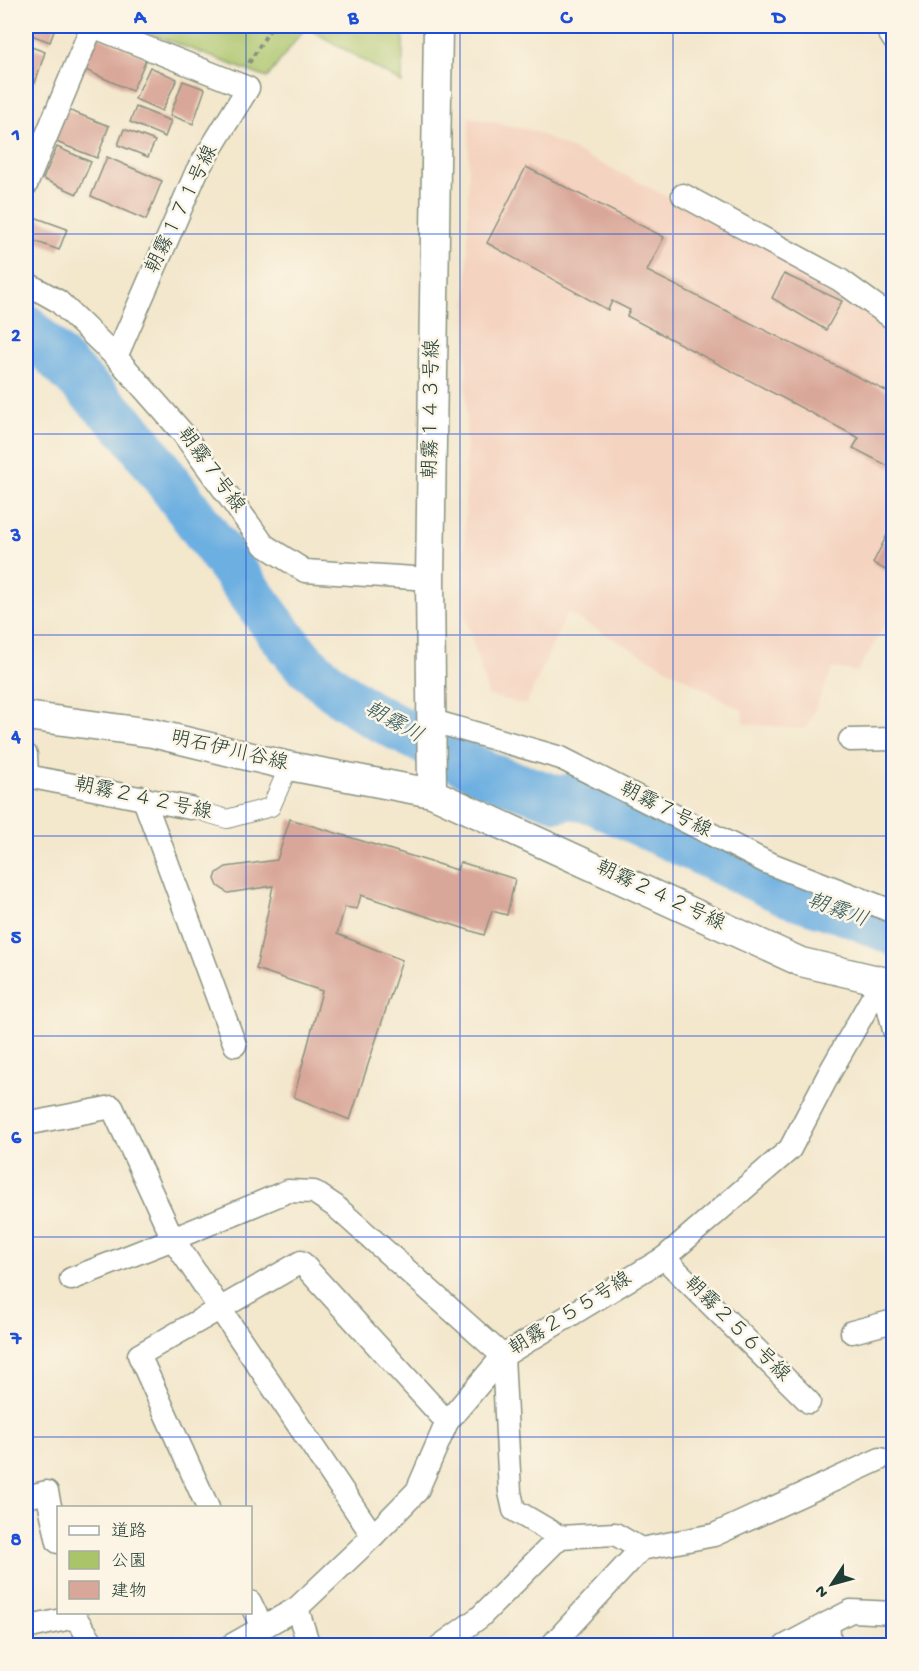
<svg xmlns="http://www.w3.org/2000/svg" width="919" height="1671" font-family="'Gochi Hand','Klee One',sans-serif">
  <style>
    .built { fill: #f4d3c0 }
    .green { fill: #aac46a; stroke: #64804f; stroke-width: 1.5 }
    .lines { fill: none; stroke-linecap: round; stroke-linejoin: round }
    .river { stroke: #6cafe1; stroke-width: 46 }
    .building { fill: #d9a799 }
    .pedestrian-casing { stroke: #899280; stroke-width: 20 }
    .minor-casing { stroke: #899280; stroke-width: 25 }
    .tertiary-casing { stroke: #899280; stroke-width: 31 }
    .path { stroke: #899280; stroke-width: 4; stroke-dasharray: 4.5 4.5; stroke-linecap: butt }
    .pedestrian { stroke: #fff; stroke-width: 18 }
    .minor { stroke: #fff; stroke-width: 22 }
    .tertiary { stroke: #fff; stroke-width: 28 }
    .grid { fill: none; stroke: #1d4ed8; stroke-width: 1.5; stroke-opacity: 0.55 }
    .labels { text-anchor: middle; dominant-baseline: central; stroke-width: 5; stroke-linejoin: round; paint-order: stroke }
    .street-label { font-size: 20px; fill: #1f3d34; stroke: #fcf5e5 }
    .water-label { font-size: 21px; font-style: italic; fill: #325a5f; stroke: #fcf5e5 }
    .neatline { fill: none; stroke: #1d4ed8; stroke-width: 2 }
    .grid-label { font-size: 20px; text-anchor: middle; font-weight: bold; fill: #1d4ed8 }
  </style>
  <rect width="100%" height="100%" fill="#fcf5e5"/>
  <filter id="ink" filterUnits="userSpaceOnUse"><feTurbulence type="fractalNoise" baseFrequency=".0167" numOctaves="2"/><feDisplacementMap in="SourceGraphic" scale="12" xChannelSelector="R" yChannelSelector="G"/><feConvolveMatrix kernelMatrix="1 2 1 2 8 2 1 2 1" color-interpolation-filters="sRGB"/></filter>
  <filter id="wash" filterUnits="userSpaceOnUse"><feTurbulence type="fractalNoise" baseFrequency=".008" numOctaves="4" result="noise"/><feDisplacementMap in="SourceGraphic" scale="24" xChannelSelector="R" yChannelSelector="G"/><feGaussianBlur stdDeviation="1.35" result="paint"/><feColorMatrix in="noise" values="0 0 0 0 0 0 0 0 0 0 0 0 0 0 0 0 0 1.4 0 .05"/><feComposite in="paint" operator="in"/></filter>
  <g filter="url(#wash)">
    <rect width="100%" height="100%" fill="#f3e7cc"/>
    <path class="built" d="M469 117 534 131 635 180 832 283 893 330V612L857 672 833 668 806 729 745 724 742 710 567 613 526 705 488 695 464 612Z"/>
    <path class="green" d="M131 26H404L402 83 306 27 267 78Z"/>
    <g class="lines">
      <path class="river" d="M26 327 133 434 278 631 303 662 334 689 369 713 490 776 559 799 572 796 595 802 788 894 851 914 894 933"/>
    </g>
    <g id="blocks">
      <g class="building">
        <path d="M26 26H56L50 42 26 33Z"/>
        <path d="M93 34 147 58 132 91 79 67Z"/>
        <path d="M26 45 45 52 35 83 26 79Z"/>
        <path d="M150 67 177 79 162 111 135 99Z"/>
        <path d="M183 81 205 89 193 124 170 115Z"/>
        <path d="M136 107 171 121 165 137 130 122Z"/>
        <path d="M63 108 109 126 97 158 51 140Z"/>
        <path d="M124 129 155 141 148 157 118 145Z"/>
        <path d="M57 147 91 162 77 194 43 179Z"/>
        <path d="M107 157 162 181 146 220 91 196Z"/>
        <path d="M526 167 664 237 647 271 894 395V469L853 448 859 438 627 316 630 310 612 301 608 310 487 243Z"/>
        <path d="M26 214 67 229 59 250 26 238Z"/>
        <path d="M784 274 842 301 826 330 772 298Z"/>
        <path d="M894 521V575L873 563Z"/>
        <path d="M290 819 457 870 460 862 515 879 507 915 492 911 484 935 361 895 357 909 345 907 337 934 402 960 350 1120 294 1097 322 991 256 969 273 886 228 893 218 886 215 879 217 873 226 867 277 860Z"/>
      </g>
    </g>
  </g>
  <g filter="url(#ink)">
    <use href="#blocks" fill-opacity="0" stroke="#899280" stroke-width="1.5"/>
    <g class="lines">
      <defs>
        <path id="pedestrian" d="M190 808 227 819 271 807 289 766"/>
        <g id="minor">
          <path d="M92 26 248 88 197 171 116 357"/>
          <path d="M885 26 894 40"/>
          <path d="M26 185 92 26"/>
          <path d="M683 195 840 280 894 319"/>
          <path d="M26 283 58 301 116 357 182 432 264 545 305 571 430 579"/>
          <path d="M433 721 561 758 766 862 894 912"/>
          <path d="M850 740 894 739"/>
          <path d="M26 755 27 776 190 808"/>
          <path d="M143 797 235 1045"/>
          <path d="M882 981 894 1030"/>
          <path d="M26 1124 112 1107 173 1239 373 1536"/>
          <path d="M664 1258 809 1402"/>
          <path d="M71 1279 173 1239 288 1191 314 1192 335 1206 503 1356 447 1422 417 1491 373 1536 297 1608 230 1646"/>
          <path d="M852 1332 894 1321"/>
          <path d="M26 1497 47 1492 58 1542"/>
          <path d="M208 1508 139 1355 301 1262 447 1422"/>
          <path d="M641 1549 714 1535 880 1459"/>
          <path d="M250 1602 262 1627"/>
          <path d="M297 1608 309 1646"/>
          <path d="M74 1612 75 1617 95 1646"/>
          <path d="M828 1623 851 1611 894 1613"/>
          <path d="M26 1628 75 1617"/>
          <path d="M440 1646 480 1617 560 1537"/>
          <path d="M551 1646 641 1549 615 1534 560 1537 514 1510 510 1492 503 1356 664 1258 790 1149 830 1072 882 981"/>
          <path d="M785 1646 828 1623 830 1646"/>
        </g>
        <g id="tertiary">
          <path d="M26 716 152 733 289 766 432 793 801 962 882 981 894 982"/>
          <path d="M432 793 430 579 438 26"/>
        </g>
      </defs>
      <use href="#pedestrian" class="pedestrian-casing"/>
      <use href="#minor" class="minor-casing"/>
      <use href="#tertiary" class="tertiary-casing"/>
      <path class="path" d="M249 63 272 26"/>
      <use href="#pedestrian" class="pedestrian"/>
      <use href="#minor" class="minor"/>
      <use href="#tertiary" class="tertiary"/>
    </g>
  </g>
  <path class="grid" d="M246 26V1508M460 26V1646M673 26V1646M26 234H894M26 434H894M26 635H894M26 836H894M26 1036H894M26 1237H894M26 1437H894M246 1612V1646"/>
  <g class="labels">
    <g class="street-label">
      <text transform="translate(183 210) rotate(-64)">朝霧１７１号線</text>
      <text transform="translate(433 409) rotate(-89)">朝霧１４３号線</text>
      <text transform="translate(210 471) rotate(54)">朝霧７号線</text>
      <text transform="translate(229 752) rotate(13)">明石伊川谷線</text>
      <text transform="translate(143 800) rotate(12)">朝霧２４２号線</text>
      <text transform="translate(665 811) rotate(27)">朝霧７号線</text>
      <text transform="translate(660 897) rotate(25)">朝霧２４２号線</text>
      <text transform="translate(571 1315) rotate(-32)">朝霧２５５号線</text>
      <text transform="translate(736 1330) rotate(45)">朝霧２５６号線</text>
    </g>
    <g class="water-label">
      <text transform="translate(393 724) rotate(29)">朝霧川</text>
      <text transform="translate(837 912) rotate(20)">朝霧川</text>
    </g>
  </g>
  <rect width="919" height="1671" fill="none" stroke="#fcf5e5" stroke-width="66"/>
  <rect x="57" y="1506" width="195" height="108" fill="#fcf5e5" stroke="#a4ab9e" stroke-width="1.5"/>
  <rect x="69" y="1526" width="30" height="9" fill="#ffffff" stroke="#a4ab9e" stroke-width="1.5"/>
  <text x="111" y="1536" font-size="18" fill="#1f3d34">道路</text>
  <rect x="69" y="1551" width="30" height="18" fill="#aac46a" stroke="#a4ab9e" stroke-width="1.5"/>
  <text x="111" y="1566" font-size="18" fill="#1f3d34">公園</text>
  <rect x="69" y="1581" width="30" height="18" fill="#d9a799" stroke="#a4ab9e" stroke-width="1.5"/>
  <text x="111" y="1596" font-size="18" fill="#1f3d34">建物</text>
  <g transform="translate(832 1584) rotate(234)" stroke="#fcf5e5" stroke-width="4.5" paint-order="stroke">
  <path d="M0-4.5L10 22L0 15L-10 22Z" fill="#1f3d34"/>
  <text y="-9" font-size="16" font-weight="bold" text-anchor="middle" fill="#1f3d34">N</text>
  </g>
  <rect x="33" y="33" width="853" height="1605" class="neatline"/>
  <g class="grid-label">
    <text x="140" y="23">A</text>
    <text x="353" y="23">B</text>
    <text x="566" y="23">C</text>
    <text x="779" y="23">D</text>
    <text x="16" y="140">1</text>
    <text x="16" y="341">2</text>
    <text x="16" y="541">3</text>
    <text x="16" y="742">4</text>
    <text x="16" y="943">5</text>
    <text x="16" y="1143">6</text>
    <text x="16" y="1344">7</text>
    <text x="16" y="1545">8</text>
  </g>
</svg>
